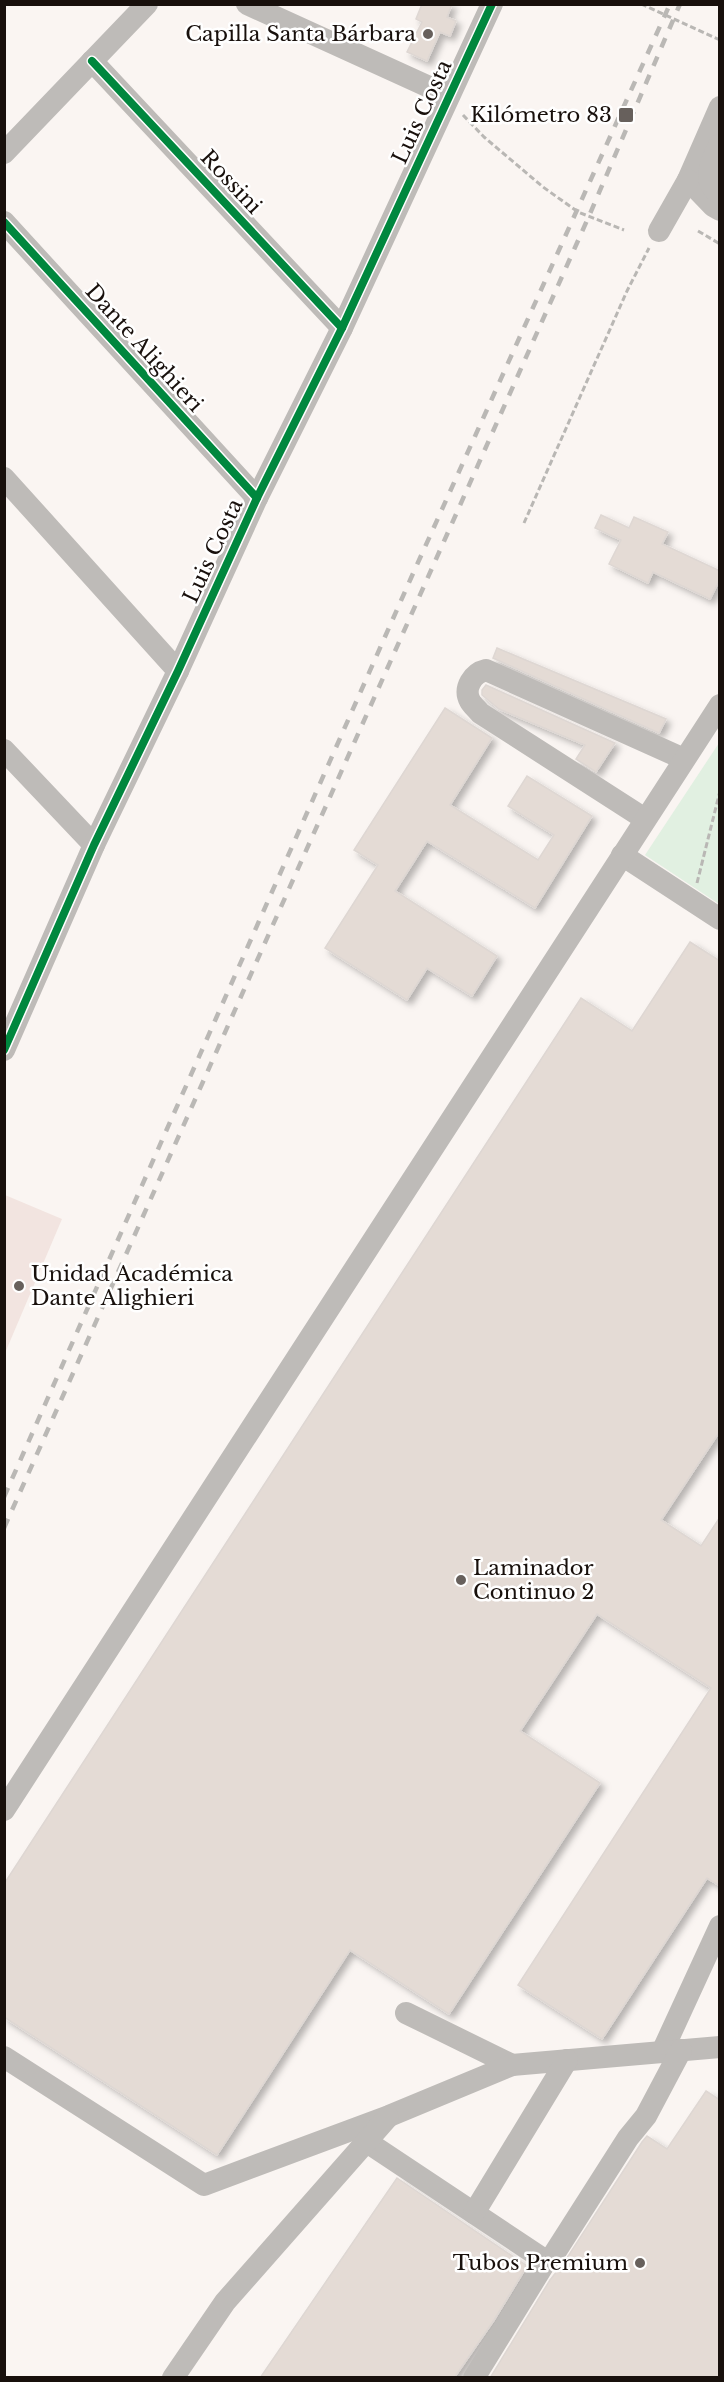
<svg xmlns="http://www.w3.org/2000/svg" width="724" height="2382" font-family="'Libre Baskerville',serif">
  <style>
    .education { fill: #f2e4e0 }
    .green { fill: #e1f0e1 }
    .building { fill: #e4dbd5; stroke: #ded7d3; stroke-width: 1.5; filter: url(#shadow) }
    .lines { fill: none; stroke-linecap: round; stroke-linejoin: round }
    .path { stroke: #b9b7b4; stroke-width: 3; stroke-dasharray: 6 3; stroke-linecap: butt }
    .minor { stroke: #bebbb8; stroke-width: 22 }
    .rail { stroke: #bab8b5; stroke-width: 4.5; stroke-dasharray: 10 10; stroke-linecap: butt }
    .cycleway-casing { stroke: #fff; stroke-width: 11 }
    .cycleway { stroke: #00873e; stroke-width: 8 }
    .poi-dot { fill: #67605c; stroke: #fff; stroke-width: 2 }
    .labels { text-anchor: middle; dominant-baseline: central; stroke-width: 5; stroke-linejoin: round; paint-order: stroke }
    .poi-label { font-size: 21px; fill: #18100c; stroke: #fff; text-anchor: end }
    .street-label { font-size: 21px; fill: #18100c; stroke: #fff }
  </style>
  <defs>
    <filter id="shadow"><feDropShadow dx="4.5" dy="4.5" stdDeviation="3" flood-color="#0004"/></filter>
  </defs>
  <rect width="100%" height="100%" fill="#faf5f2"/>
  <path class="education" d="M5 1195 62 1219 5 1353Z"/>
  <path class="green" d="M719 743V904L645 855Z"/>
  <g class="building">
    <path d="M422 4H452L447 17 456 21 450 36 440 32 427 61 407 52 422 22 416 19Z"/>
    <path d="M601 515 629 528 634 517 668 532 662 544 720 571V579L710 599 653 572 648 583 609 564 621 540 595 528Z"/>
    <path d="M497 648 666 719 659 733 493 658Z"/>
    <path d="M486 685 615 743 596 772 576 759 585 745 499 709 482 695V690Z"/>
    <path d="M445 708 492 738 450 805 538 860 554 835 508 806 527 776 592 816 535 908 427 841 395 891 497 956 472 996 427 968 407 1000 325 948 378 865 354 850Z"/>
    <path d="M690 942 720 961V1431L661 1520 701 1546 720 1517V1886L707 1878 602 2039 518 1985 711 1688 597 1614 520 1731 600 1783 449 2014 350 1950 217 2155 4 2017V1884L581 998 632 1031Z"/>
    <path d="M706 2091 720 2100V2378H490L550 2280 565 2261 642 2142 647 2136 667 2149Z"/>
    <path d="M397 2178 527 2266 494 2320 454 2378H260Z"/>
  </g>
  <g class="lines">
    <g class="path">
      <path d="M641 4 720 40"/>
      <path d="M463 115 484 137 543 187 578 212 624 230"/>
      <path d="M698 231 720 244"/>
      <path d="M524 523 627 291 649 248"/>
      <path d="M697 883 720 791"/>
    </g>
    <g class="minor">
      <path d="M247 4 449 96"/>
      <path d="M92 61 342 328"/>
      <path d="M720 107 688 180 713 206 720 210"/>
      <path d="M719 145C711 162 701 181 720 194"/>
      <path d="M4 153 147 4"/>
      <path d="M4 222 257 498"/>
      <path d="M659 231 688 180"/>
      <path d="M4 478 178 671"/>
      <path d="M4 750 94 845"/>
      <path d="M645 819 480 713C477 709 472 705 470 701 463 688 473 673 486 670L684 759"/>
      <path d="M622 855 720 919"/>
      <path d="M4 1050 94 845 178 671 257 498 342 328 492 4"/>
      <path d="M4 1810 720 705"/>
      <path d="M406 2013 512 2065"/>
      <path d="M662 2052 720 1926"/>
      <path d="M4 2057 204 2185 389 2116 512 2065 720 2047"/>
      <path d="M367 2142 546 2261"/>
      <path d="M474 2213 567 2060"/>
      <path d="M173 2378 225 2302 388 2117"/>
      <path d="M474 2378 546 2261 554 2254 628 2138 646 2116 681 2050"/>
    </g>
    <g class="rail">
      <path d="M4 1497 411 578 670 4"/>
      <path d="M4 1528 589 216 680 4"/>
    </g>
    <defs>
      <g id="cycleway">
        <path d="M92 61 342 328"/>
        <path d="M4 222 257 498"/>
        <path d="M4 1050 94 845 178 671 257 498 342 328 492 4"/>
      </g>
    </defs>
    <use href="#cycleway" class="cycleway-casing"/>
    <use href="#cycleway" class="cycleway"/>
  </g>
  <g class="poi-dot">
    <circle cx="428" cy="34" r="6"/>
    <rect x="618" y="107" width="16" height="16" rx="3"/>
    <circle cx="19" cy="1286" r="6"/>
    <circle cx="461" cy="1580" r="6"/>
    <circle cx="640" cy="2263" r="6"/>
  </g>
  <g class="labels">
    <g class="poi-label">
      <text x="416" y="34">Capilla Santa Bárbara</text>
      <text x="612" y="115">Kilómetro 83</text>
      <text x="31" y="1274" text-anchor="start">Unidad Académica<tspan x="31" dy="24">Dante Alighieri</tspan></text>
      <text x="473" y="1568" text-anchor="start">Laminador<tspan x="473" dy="24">Continuo 2</tspan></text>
      <text x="628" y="2263">Tubos Premium</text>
    </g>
    <g class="street-label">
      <text transform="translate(422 112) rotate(-65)">Luis Costa</text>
      <text transform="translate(231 182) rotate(47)">Rossini</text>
      <text transform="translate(144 348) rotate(48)">Dante Alighieri</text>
      <text transform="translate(213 551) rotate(-65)">Luis Costa</text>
    </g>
  </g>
  <rect width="724" height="2382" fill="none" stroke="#18100c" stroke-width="12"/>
</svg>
